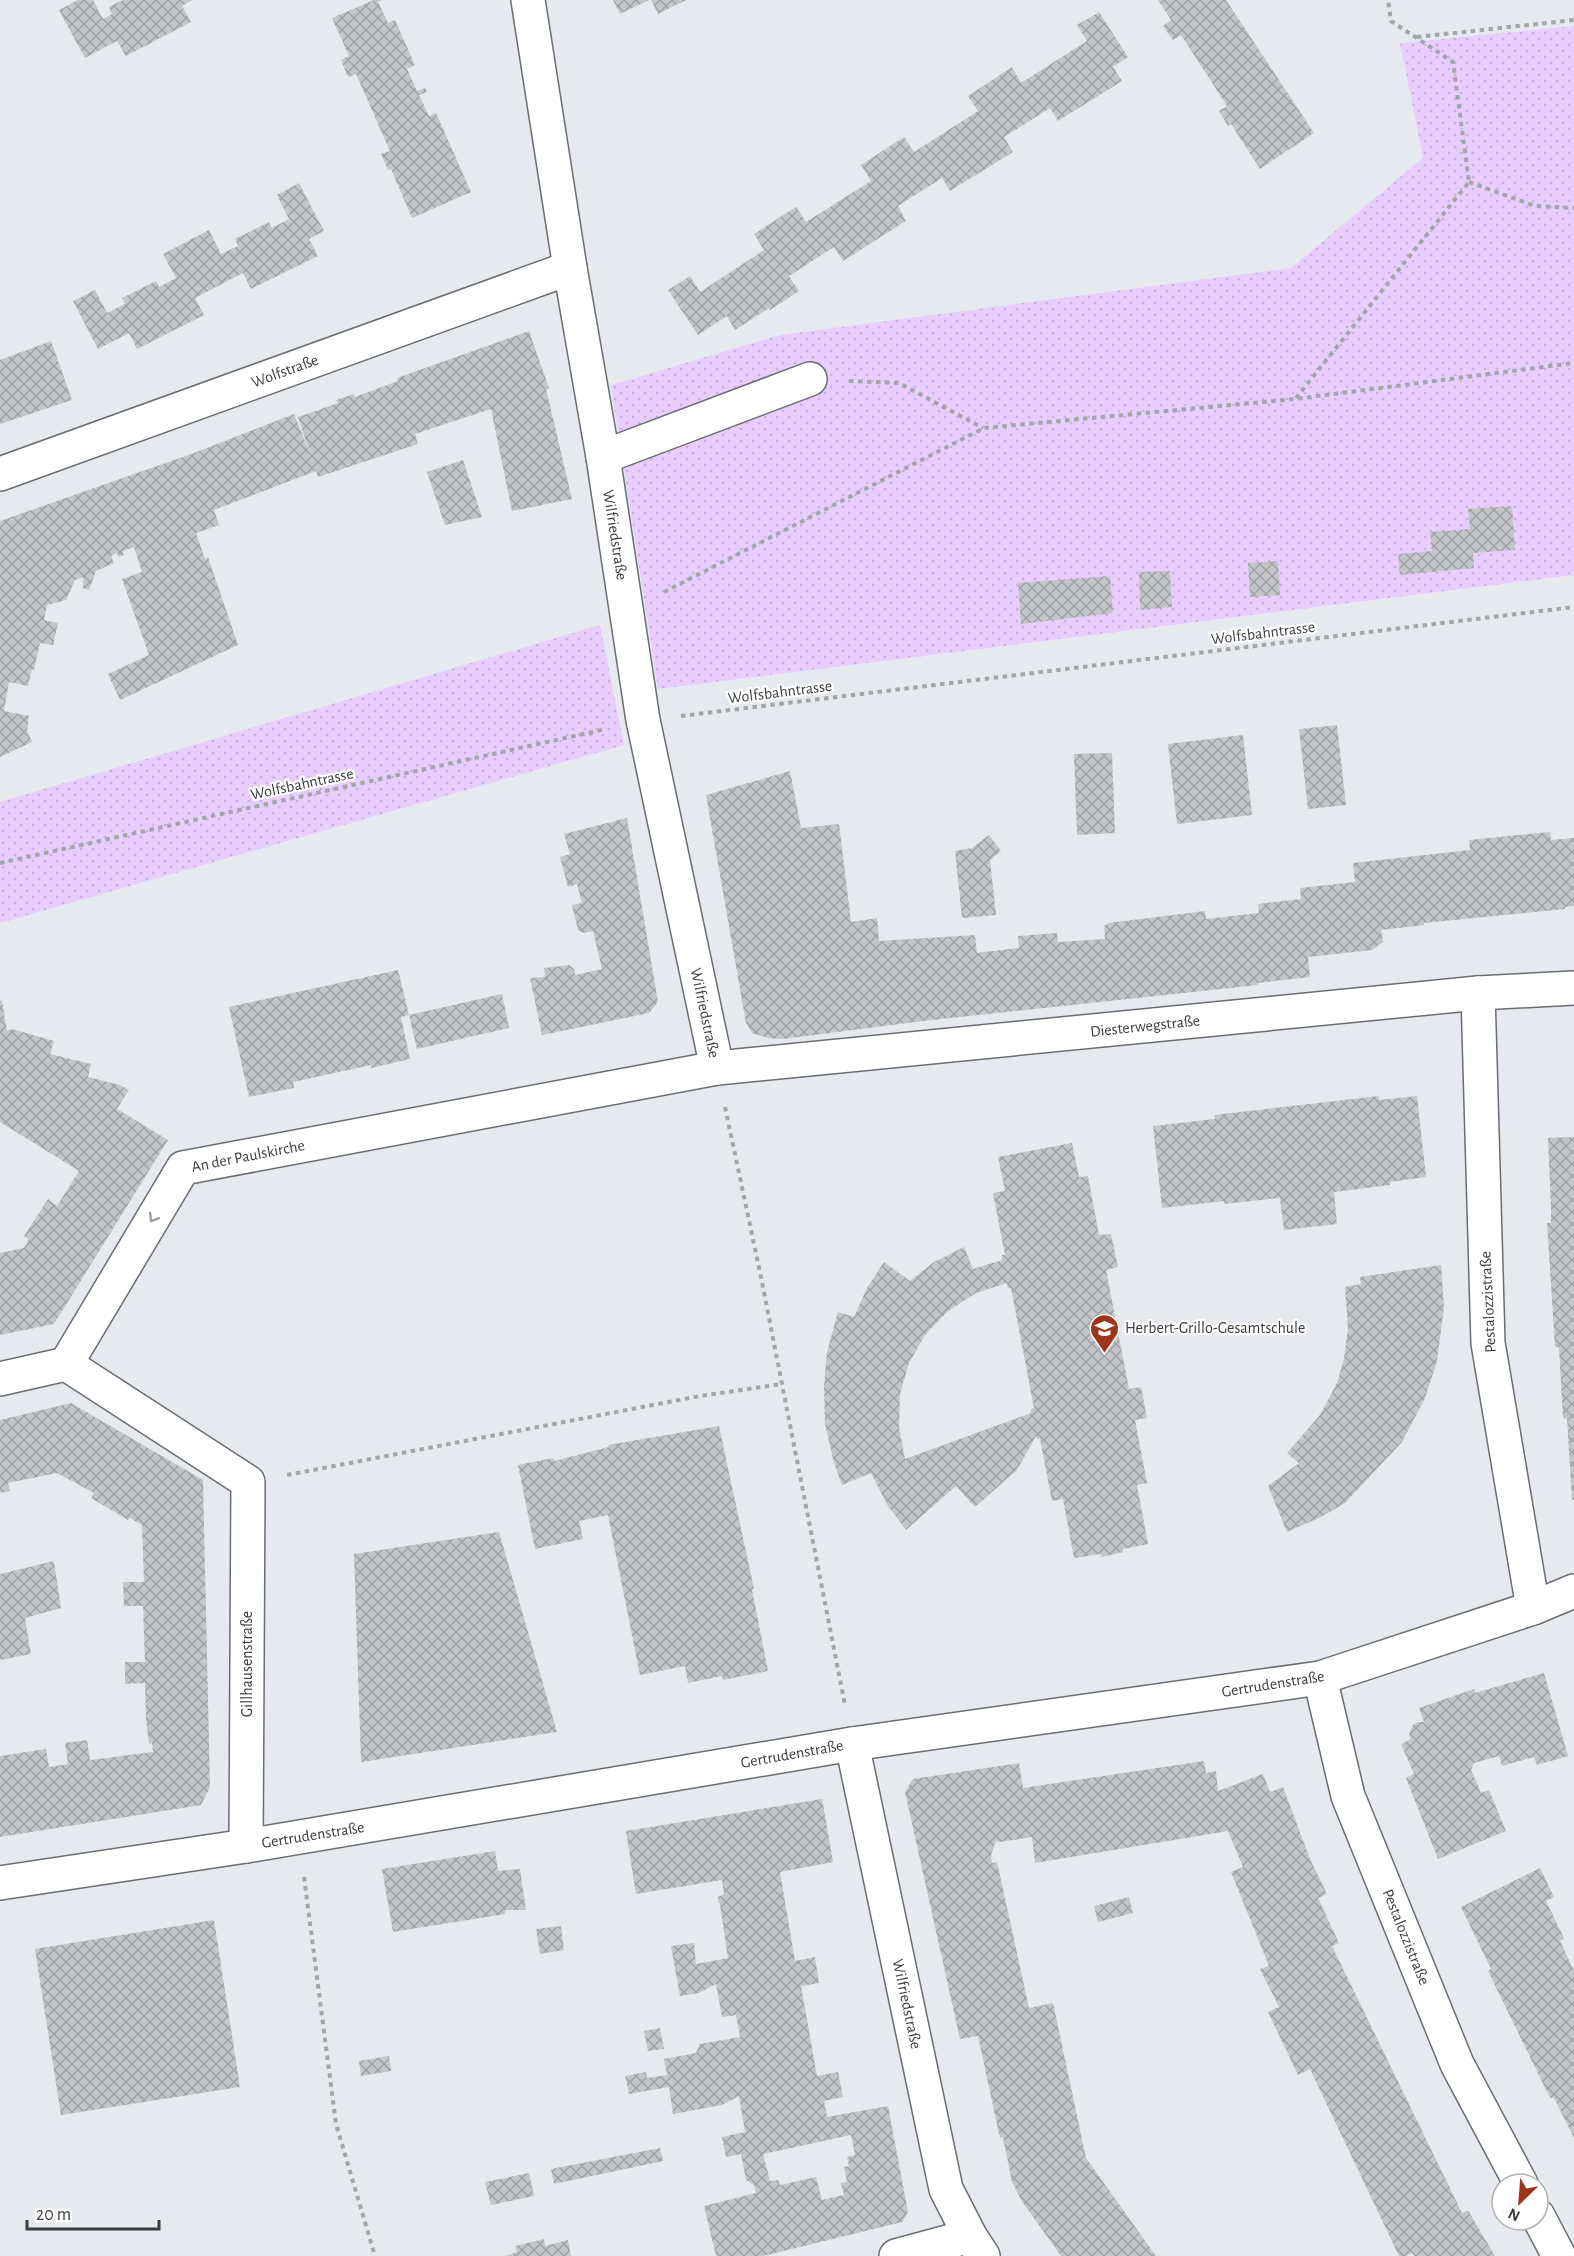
<svg xmlns="http://www.w3.org/2000/svg" width="1574" height="2256" font-family="'Alegreya Sans',sans-serif">
  <style>
    .green { fill: url(#green-dots) }
    .building { fill: url(#building-cross-hatch); fill-rule: evenodd }
    .lines { fill: none; stroke-linecap: round; stroke-linejoin: round }
    .minor-casing { stroke: #6a6d71; stroke-width: 36 }
    .path { stroke: #a3a5a8; stroke-width: 4; stroke-dasharray: 4.5 4.5; stroke-linecap: butt }
    .minor { stroke: #fff; stroke-width: 33 }
    .oneway { stroke: #9d9e9e }
    .labels { text-anchor: middle; dominant-baseline: central; stroke-width: 4.5; stroke-linejoin: round; paint-order: stroke }
    .street-label { font-size: 16px; fill: #3b3c3d; stroke: #fff }
    .poi-label { font-size: 16px; fill: #3b3c3d; stroke: #fff; text-anchor: start }
  </style>
  <defs>
    <pattern id="green-dots" width="8" height="8" patternUnits="userSpaceOnUse" patternTransform="scale(1.5)"><rect width="8" height="8" fill="#e8cdfe"/><path d="M2 2h.1M6 6h.1" fill="none" stroke="#c8b1db" stroke-width="1.8" stroke-linecap="round"/></pattern>
    <pattern id="building-cross-hatch" width="8" height="8" patternUnits="userSpaceOnUse" patternTransform="scale(1.5)"><rect width="8" height="8" fill="#c4c5c9"/><path d="M0 0l8 8M0 8l8-8" fill="none" stroke="#a0a1a4"/></pattern>
  </defs>
  <rect width="100%" height="100%" fill="#e6e9ed"/>
  <g class="green">
    <path d="M1574 26V575L658 689 611 385 780 335 1291 268 1423 158 1400 43Z"/>
    <path d="M600 625 624 745 0 923V802Z"/>
  </g>
  <g class="building">
    <path d="M78 0H93L103 19 112 14 109 7 123 0H192L182 6 191 22 126 56 117 41 85 58 59 10Z"/>
    <path d="M374 0H382L378 2 388 23 395 20 415 65 407 69 417 91 425 88 427 92 419 95 429 116 436 113 471 192 412 218 391 169 388 170 381 154 390 151 356 74 348 77 341 60 349 56 332 18Z"/>
    <path d="M613 0H649L620 14Z"/>
    <path d="M651 0H686L658 14Z"/>
    <path d="M1158 0H1226L1314 133 1260 169 1231 124 1228 126 1219 111 1227 106 1181 35 1173 40 1163 26 1171 20Z"/>
    <path d="M1099 12 1128 57 1113 67 1122 81 1058 121 1050 108 1004 137 1013 152 950 191 942 178 912 197 898 206 906 221 843 261 834 247 789 276 799 291 770 310 769 308 735 330 727 316 698 335 668 290 690 276 700 292 764 250 754 234 796 207 806 222 871 181 861 165 904 137 914 152 978 111 968 96 1012 67 1021 83 1087 41 1077 25Z"/>
    <path d="M299 183 324 231 309 239 318 256 251 289 243 273 195 298 204 315 137 349 129 333 98 349 73 301 95 290 107 313 125 304 122 298 156 281 159 287 176 278 163 254 209 230 221 254 238 246 235 239 269 222 272 228 289 219 277 195Z"/>
    <path d="M529 331 549 388 546 389 572 499 512 511 491 409 415 434 418 444 318 477 316 471 214 510 219 525 196 533 205 559 208 557 238 645 120 700 108 674 149 655 122 579 142 572 134 547 123 551 124 555 119 557 117 553 111 556 114 563 96 571 89 590 83 588V577L75 580 66 600 47 605 44 620 58 623 53 645 40 643 34 670 32 669 28 686 9 682 4 711 29 716 27 731 32 742 0 757V521L194 453 294 414 311 456 298 417 338 403 336 400 354 394 355 397 398 381 397 378Z"/>
    <path d="M51 341 72 400 0 424V360Z"/>
    <path d="M463 460 482 517 445 525 427 472Z"/>
    <path d="M1512 506 1515 550 1473 553 1474 568 1400 575 1398 554 1432 551 1430 532 1470 529 1468 509Z"/>
    <path d="M1278 561 1280 595 1250 597 1248 563Z"/>
    <path d="M1170 571 1172 607 1140 610 1139 572Z"/>
    <path d="M1110 576 1113 613 1021 624 1018 583Z"/>
    <path d="M1337 725 1346 805 1308 809 1299 729Z"/>
    <path d="M1243 735 1252 815 1177 824 1168 744Z"/>
    <path d="M1112 753 1115 833 1077 835 1074 754Z"/>
    <path d="M790 771 801 828 839 824 851 922 877 918 879 941 975 935 977 953 1019 948 1018 936 1057 933 1058 942 1105 939 1104 926 1108 923 1205 911 1206 919 1259 913 1258 904 1301 899 1300 888 1355 882 1353 863 1470 850 1469 840 1550 832 1551 840 1574 838V906L1565 907V909L1424 923V925L1381 930 1383 942 1372 950 1308 957 1310 977 1258 983V985L923 1021 783 1039 768 1038 752 1033 746 1023 706 795Z"/>
    <path d="M627 818 658 1002 649 1013 542 1035 530 978 545 977 544 968 569 965 574 969 575 975 602 969 593 931 583 933 578 930 572 905 582 903 577 884 568 887 560 857 570 854 564 834Z"/>
    <path d="M989 835 1001 851 990 860 996 915 962 918 955 851 972 848Z"/>
    <path d="M398 970 409 1015 401 1017 410 1059 371 1068V1065L293 1082 294 1088 249 1097 229 1007Z"/>
    <path d="M502 994 509 1028 417 1049 409 1015Z"/>
    <path d="M0 1000 2 1001 7 1031 12 1029 54 1041 50 1054 91 1064 88 1077 120 1085 129 1090 117 1109 168 1140 54 1324 0 1335V1253L24 1248 29 1239 24 1236 48 1199 57 1206 79 1171 0 1122Z"/>
    <path d="M1379 1096V1100L1417 1096 1426 1177 1390 1182V1185L1334 1192 1337 1224 1284 1230 1280 1198 1224 1204V1201L1162 1208 1153 1126 1215 1119 1214 1115Z"/>
    <path d="M1574 1137V1500H1572L1567 1419 1563 1418 1559 1348 1555 1346 1547 1223H1551V1207L1548 1138Z"/>
    <path d="M1072 1143 1079 1177 1088 1176 1099 1235 1111 1234 1118 1267 1106 1270 1129 1389 1141 1387 1147 1418 1135 1420 1147 1483 1137 1485 1148 1544 1123 1549V1552L1102 1557 1100 1554 1074 1558 1063 1499 1052 1501 1040 1439H1037L1036 1436 1017 1470 975 1507 956 1486 906 1530 888 1506 871 1473 842 1485 834 1463 825 1424 824 1386 827 1352 838 1312 854 1317 867 1288 884 1262 910 1281 934 1262 964 1247 973 1269 1002 1260V1255H1005L993 1193 1005 1191 998 1157ZM1007 1283 1008 1288H1011L1034 1408 1031 1409V1413L905 1459 899 1427 900 1394 909 1363 925 1335 948 1311 976 1293Z"/>
    <path d="M1441 1265 1444 1307 1437 1361 1425 1398 1402 1442 1345 1503 1321 1517 1287 1532 1268 1486 1299 1463 1287 1453 1320 1415 1337 1383 1344 1359 1348 1328 1345 1287 1361 1284 1360 1277Z"/>
    <path d="M71 1403 203 1480 210 1787 201 1805 0 1837V1756L46 1749 49 1767 68 1764 65 1743 87 1740 90 1760 153 1752 152 1743 149 1744 146 1719 145 1683 125 1684V1662H145L143 1606H124L123 1582H144L142 1525 130 1518 128 1520 91 1498 94 1493 57 1473 8 1483 10 1491 0 1493V1420Z"/>
    <path d="M719 1426 754 1589 752 1590 768 1671 723 1680 722 1676 688 1683 685 1666 640 1675 608 1515 579 1521 583 1539 535 1549 518 1465 553 1458 554 1461 609 1447 608 1445Z"/>
    <path d="M499 1532 557 1732 361 1762 354 1554Z"/>
    <path d="M54 1561 61 1608 25 1618 31 1654 0 1660V1574Z"/>
    <path d="M1544 1673 1568 1756 1537 1765 1534 1757 1502 1766 1499 1756 1474 1763 1471 1770 1481 1793 1489 1790 1506 1831 1438 1859 1406 1778 1414 1774 1401 1744 1411 1739 1409 1734 1413 1725 1418 1722H1424L1419 1708 1474 1689 1475 1693Z"/>
    <path d="M1204 1761 1206 1773 1216 1771 1218 1791 1263 1774 1270 1792 1283 1787 1310 1859 1327 1894 1318 1898 1339 1943 1332 1946 1462 2213 1467 2211 1469 2212 1495 2256H1414L1412 2253 1406 2256H1399L1310 2069 1298 2075 1268 2012 1279 2007 1260 1969 1269 1966 1231 1872 1243 1867 1228 1831 1035 1863 1032 1837 1000 1842 996 1841 991 1855 992 1863 997 1862 1029 2008 1053 2003 1086 2158 1156 2256H1061L1023 2203 1012 2182 1003 2137 1000 2138 978 2036 960 2039 905 1792 913 1779 1019 1763 1023 1788Z"/>
    <path d="M822 1799 833 1862 780 1872 795 1961 815 1957 819 1983 801 1986 817 2076 838 2072 843 2097 824 2101 827 2117 888 2106 908 2212 902 2222 763 2256H716L704 2206 756 2193 754 2185 746 2180 741 2154 726 2157 722 2137 745 2132 739 2096 722 2105 673 2114 669 2087 629 2094 625 2076 646 2072 647 2078 667 2075 664 2059 696 2053 700 2044 740 2037 736 2015 722 2017 716 1984 699 1993 680 1996 671 1946 694 1943 696 1964 728 1958 720 1905 718 1900V1897L724 1894 722 1880 636 1894 626 1831ZM851 2135 855 2155 847 2157 849 2166 844 2167 847 2182 841 2183 844 2195 822 2200 816 2177 780 2185 778 2180 770 2181 763 2154Z"/>
    <path d="M495 1851 498 1871 520 1869 526 1910H505V1914L393 1932 382 1869Z"/>
    <path d="M1540 1868 1554 1897 1546 1901 1563 1936 1564 1939 1560 1941 1574 1971V2138L1554 2098H1550L1489 1973 1488 1971 1491 1969 1461 1907Z"/>
    <path d="M1129 1897 1133 1913 1098 1922 1094 1906Z"/>
    <path d="M214 1920 240 2087 61 2115 35 1949Z"/>
    <path d="M561 1926 564 1950 540 1954 536 1929Z"/>
    <path d="M660 2028 664 2049 648 2051 644 2031Z"/>
    <path d="M389 2056 391 2071 361 2076 359 2061Z"/>
    <path d="M660 2148 663 2161 554 2184 551 2169Z"/>
    <path d="M529 2173 534 2196 491 2205 485 2182Z"/>
    <path d="M544 2239 545 2246 568 2240 571 2256H505L517 2252 515 2246Z"/>
  </g>
  <g class="lines">
    <defs>
      <g id="minor">
        <path d="M528 0 570 268 603 457 643 720 717 1068"/>
        <path d="M603 457 810 379"/>
        <path d="M0 474 570 268"/>
        <path d="M1478 993 1488 1343 1533 1608"/>
        <path d="M66 1364 183 1168 717 1068 1478 993 1574 988"/>
        <path d="M66 1364 248 1482 246 1846"/>
        <path d="M0 1379 66 1364"/>
        <path d="M1320 1678 1348 1796 1457 2064 1521 2184"/>
        <path d="M852 1744 946 2189 970 2236 983 2256"/>
        <path d="M0 1883 246 1846 852 1744 1320 1678 1533 1608 1574 1591"/>
        <path d="M1538 2216 1559 2256"/>
        <path d="M896 2256 970 2236"/>
      </g>
    </defs>
    <use href="#minor" class="minor-casing"/>
    <g class="path">
      <path d="M1417 37 1574 20"/>
      <path d="M1469 182 1535 206 1574 208"/>
      <path d="M849 381 899 383 983 428"/>
      <path d="M1296 398 1469 182 1453 62 1391 21 1388 0"/>
      <path d="M664 592 984 428 1295 399 1574 363"/>
      <path d="M681 716 1574 607"/>
      <path d="M0 863 606 729"/>
      <path d="M725 1107 761 1277 845 1705"/>
      <path d="M287 1475 700 1396 782 1384"/>
      <path d="M304 1877 336 2124 375 2256"/>
    </g>
    <use href="#minor" class="minor"/>
  </g>
  <defs><path id="oneway-chevron" d="M-2-3.5L2.5 0L-2 3.5" fill="none" stroke-width="1.6" stroke-linecap="round" stroke-linejoin="round" transform="scale(1.5)"/></defs>
  <use class="oneway" href="#oneway-chevron" transform="translate(153 1218) rotate(121)"/>
  <defs>
    <symbol id="school-pin" viewBox="-11 -11 22 30"><path d="M0 17L-7.5 6A9.5 9.5 0 1 1 7.5 6Z" fill="#9d351b" stroke="#fff"/><path d="M0-5L7-2L0 1L-7-2ZM-4 1L0 2.5L4 1V4Q0 6-4 4Z" fill="#fff"/></symbol>
  </defs>
  <g fill-rule="evenodd">
    <use href="#school-pin" x="1088" y="1312" width="33" height="45"/>
  </g>
  <g class="labels">
    <g class="street-label">
      <text transform="translate(285 371) rotate(-20)">Wolfstraße</text>
      <text transform="translate(615 535) rotate(81)">Wilfriedstraße</text>
      <text transform="translate(1263 633) rotate(-7)">Wolfsbahntrasse</text>
      <text transform="translate(780 692) rotate(-7)">Wolfsbahntrasse</text>
      <text transform="translate(302 784) rotate(-12)">Wolfsbahntrasse</text>
      <text transform="translate(705 1013) rotate(78)">Wilfriedstraße</text>
      <text transform="translate(1145 1026) rotate(-6)">Diesterwegstraße</text>
      <text transform="translate(248 1156) rotate(-11)">An der Paulskirche</text>
      <text transform="translate(1488 1302) rotate(-93)">Pestalozzistraße</text>
      <text transform="translate(247 1664) rotate(-90)">Gillhausenstraße</text>
      <text transform="translate(1273 1684) rotate(-9)">Gertrudenstraße</text>
      <text transform="translate(792 1754) rotate(-10)">Gertrudenstraße</text>
      <text transform="translate(313 1835) rotate(-9)">Gertrudenstraße</text>
      <text transform="translate(1406 1937) rotate(68)">Pestalozzistraße</text>
      <text transform="translate(907 2004) rotate(78)">Wilfriedstraße</text>
    </g>
    <g class="poi-label">
      <text x="1125" y="1328">Herbert-Grillo-Gesamtschule</text>
    </g>
  </g>
  <g transform="translate(1520 2202) rotate(205)"><circle r="28" fill="#ffffff" stroke="#b1b1b1" stroke-width="1.5"/>
  <path d="M0-4.5L10 22L0 15L-10 22Z" fill="#9d351b"/>
  <text y="-9" font-size="16" font-weight="bold" text-anchor="middle" fill="#3b3c3d">N</text>
  </g>
  <path d="M27 2220v9h132v-9" fill="none" stroke="#3b3c3d" stroke-width="3"/>
  <text x="36" y="2220" font-size="18" fill="#3b3c3d" stroke="#ffffff" stroke-width="4.5" paint-order="stroke">20 m</text>
</svg>
